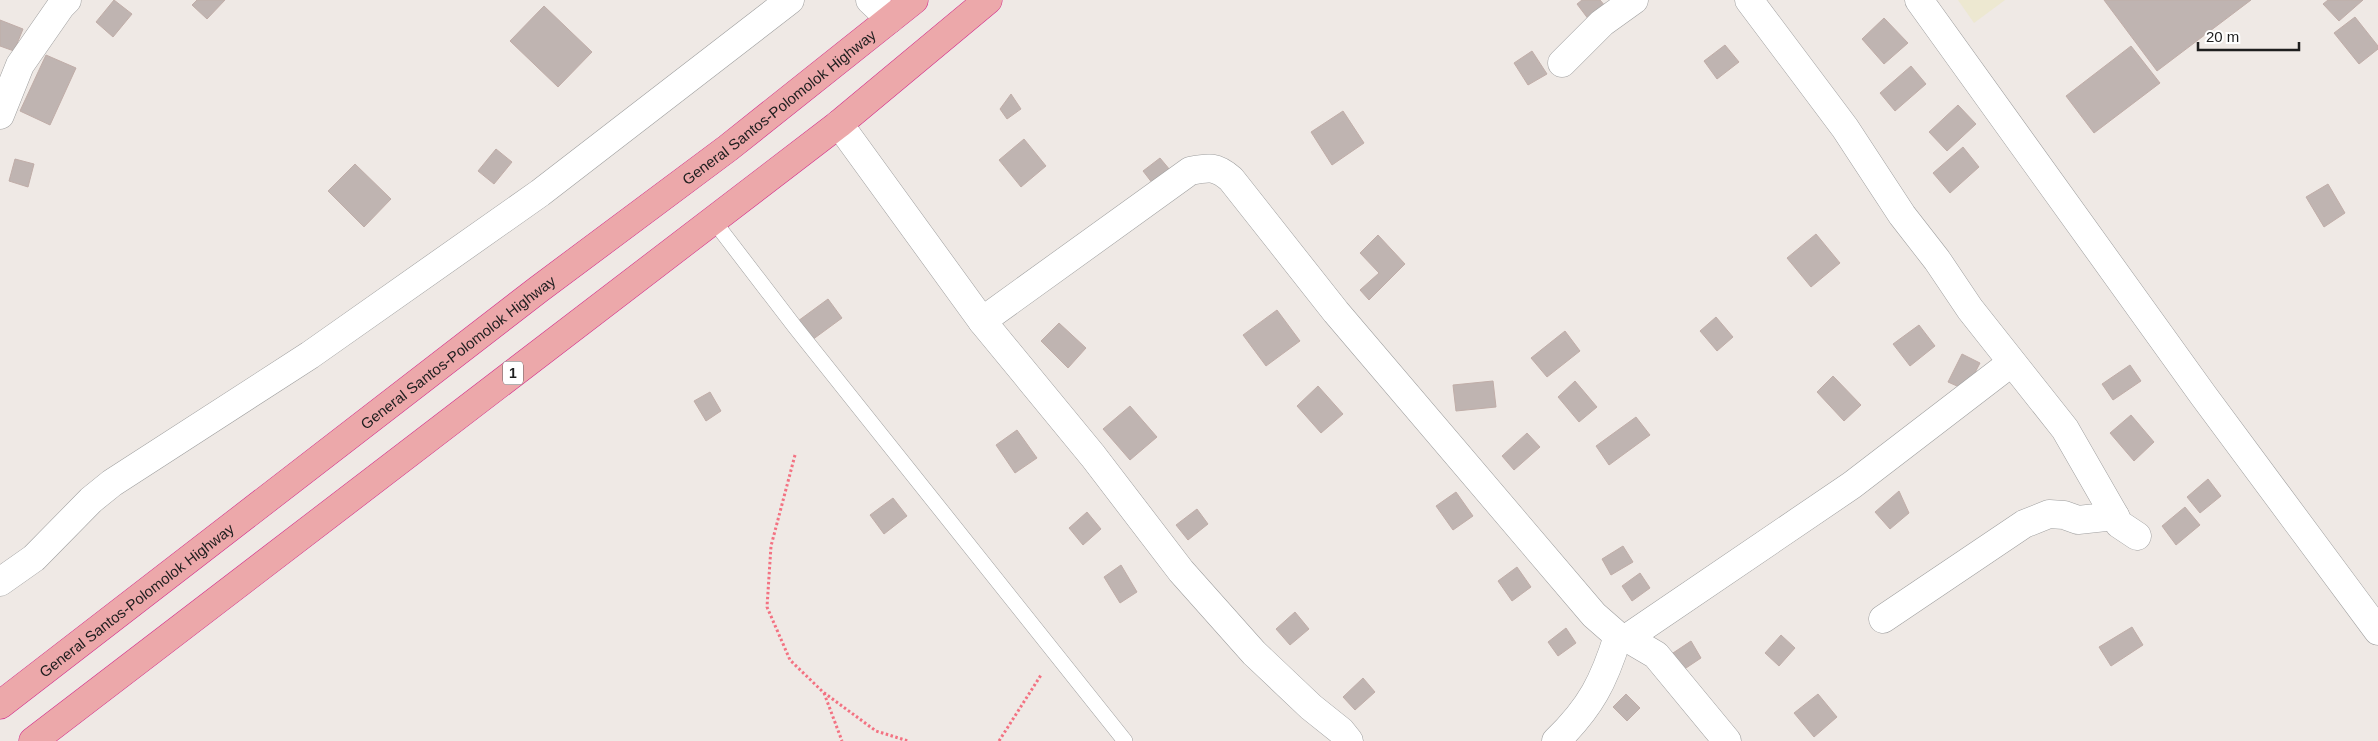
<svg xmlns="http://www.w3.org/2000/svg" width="2378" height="741" font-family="Helvetica,sans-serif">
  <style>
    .farmland { fill: #ede8d1 }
    .building { fill: #bfb4b1; stroke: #c0ada8 }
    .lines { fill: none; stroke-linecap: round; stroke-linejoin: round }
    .service-casing { stroke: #9f9f9f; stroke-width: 16 }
    .minor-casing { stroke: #9f9f9f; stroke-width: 29 }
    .tertiary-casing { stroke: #9f9f9f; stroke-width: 29 }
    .trunk-casing { stroke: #d22d8b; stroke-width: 29 }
    .path { stroke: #f37282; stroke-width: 3; stroke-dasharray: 2.5 2.5; stroke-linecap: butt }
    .service { stroke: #fff; stroke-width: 15 }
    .minor { stroke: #fff; stroke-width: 28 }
    .tertiary { stroke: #fff; stroke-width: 28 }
    .trunk { stroke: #eca8aa; stroke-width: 28 }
    .labels { text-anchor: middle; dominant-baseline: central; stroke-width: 5; stroke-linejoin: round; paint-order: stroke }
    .shield { fill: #fff; stroke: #626262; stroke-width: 1 }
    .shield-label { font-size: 14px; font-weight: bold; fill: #1e1e1e }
    .street-label { font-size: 15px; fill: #1e1e1e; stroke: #fff }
  </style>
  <rect width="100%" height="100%" fill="#efe9e5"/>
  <path class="farmland" d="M1958 0H2005L1974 23Z"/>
  <g class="building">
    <path d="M114 0 132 14 113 37 96 22Z"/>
    <path d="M197 0H225L207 19 192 5Z"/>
    <path d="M1582 0H1600L1606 7 1589 20 1577 4Z"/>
    <path d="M2104 0H2251L2157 71Z"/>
    <path d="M2328 0H2363L2339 21 2323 4Z"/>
    <path d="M544 6 592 52 558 87 510 41Z"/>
    <path d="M2355 17 2378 46V49L2359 64 2334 33Z"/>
    <path d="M1884 18 1908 43 1884 64 1862 39Z"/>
    <path d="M0 20 23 29 14 51 0 46Z"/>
    <path d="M1725 45 1739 62 1717 79 1704 61Z"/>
    <path d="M2131 46 2160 83 2094 133 2066 96Z"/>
    <path d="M1532 51 1547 74 1528 85 1514 63Z"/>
    <path d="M46 55 76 68 50 125 20 111Z"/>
    <path d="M1911 66 1926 84 1895 111 1880 93Z"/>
    <path d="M1011 94 1021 109 1007 119 1000 109Z"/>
    <path d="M1958 105 1976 124 1947 151 1929 132Z"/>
    <path d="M1343 111 1364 143 1332 165 1311 132Z"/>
    <path d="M1024 139 1046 166 1021 187 999 160Z"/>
    <path d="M1963 147 1979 167 1950 193 1933 173Z"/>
    <path d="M496 149 512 162 494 184 478 171Z"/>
    <path d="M1160 158 1170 170 1153 184 1143 171Z"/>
    <path d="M15 159 34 164 28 187 9 181Z"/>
    <path d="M355 164 391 199 364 227 328 191Z"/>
    <path d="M2328 184 2345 213 2324 227 2306 197Z"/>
    <path d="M1816 234 1840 263 1811 287 1787 258Z"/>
    <path d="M1378 235 1405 264 1369 300 1360 290 1379 273 1360 253Z"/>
    <path d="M828 299 842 318 812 340 798 321Z"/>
    <path d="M1277 310 1300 341 1266 366 1243 335Z"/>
    <path d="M1716 317 1733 337 1717 351 1700 331Z"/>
    <path d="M1059 323 1086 348 1068 368 1041 341Z"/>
    <path d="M1919 325 1935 346 1910 366 1893 344Z"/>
    <path d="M1565 331 1580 351 1547 377 1531 358Z"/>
    <path d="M1962 354 1980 363 1966 390 1948 382Z"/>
    <path d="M2130 365 2141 381 2113 400 2102 384Z"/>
    <path d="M1833 376 1861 405 1844 421 1817 392Z"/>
    <path d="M1493 381 1496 407 1456 411 1453 385Z"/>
    <path d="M1575 381 1597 407 1579 422 1558 397Z"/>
    <path d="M1318 386 1343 414 1321 433 1297 406Z"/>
    <path d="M710 392 721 411 706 421 694 401Z"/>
    <path d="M1130 406 1157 437 1130 460 1103 429Z"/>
    <path d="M2131 415 2154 442 2134 461 2110 433Z"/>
    <path d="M1636 417 1650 435 1609 465 1596 446Z"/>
    <path d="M1017 430 1037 458 1015 473 996 445Z"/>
    <path d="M1527 433 1540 447 1514 470 1502 456Z"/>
    <path d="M2208 479 2221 496 2200 513 2187 497Z"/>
    <path d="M1899 491 1909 513 1890 529 1875 512Z"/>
    <path d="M1456 492 1473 516 1453 530 1436 506Z"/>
    <path d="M893 498 907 516 884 534 870 515Z"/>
    <path d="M2185 507 2200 525 2176 545 2162 526Z"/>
    <path d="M1197 509 1208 524 1188 540 1176 525Z"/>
    <path d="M1087 512 1101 529 1083 545 1069 528Z"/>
    <path d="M1623 546 1633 562 1611 575 1602 559Z"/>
    <path d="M1121 565 1137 592 1120 603 1104 577Z"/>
    <path d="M1517 567 1531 587 1512 601 1498 581Z"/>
    <path d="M1640 573 1650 588 1632 601 1622 586Z"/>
    <path d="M1295 612 1309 629 1290 645 1276 629Z"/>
    <path d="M2132 627 2143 645 2111 666 2099 647Z"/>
    <path d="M1566 628 1576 643 1558 656 1548 642Z"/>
    <path d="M1781 635 1795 648 1779 666 1765 653Z"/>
    <path d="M1691 641 1701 658 1677 674 1667 657Z"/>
    <path d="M1363 678 1375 692 1355 710 1343 697Z"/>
    <path d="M1626 694 1640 708 1627 721 1613 707Z"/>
    <path d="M1818 694 1837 717 1814 737 1794 713Z"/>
  </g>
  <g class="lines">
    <defs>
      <path id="service" d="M713 220 795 327 1125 741"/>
      <g id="minor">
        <path d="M870 0 890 19"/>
        <path d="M1749 0 1845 128 1902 215 1937 260 1970 309 2065 429 2115 516 2078 520 2064 515 2049 514 2024 524 1883 619"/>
        <path d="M1562 63 1602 23 1634 0"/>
        <path d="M0 115 20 65 61 6 67 0"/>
        <path d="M839 124 982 321 1093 456 1181 571 1254 653 1311 707 1341 731 1349 741"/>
        <path d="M982 321 1190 171C1209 167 1216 166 1231 179L1336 312 1594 615 1618 636 1627 638 1656 655 1727 741"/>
        <path d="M2115 516 2119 524 2137 536"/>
        <path d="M0 582 34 558 91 500 112 483 310 355 540 193 790 0"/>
        <path d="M1627 638 1852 485 2011 363"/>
        <path d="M1556 741C1591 707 1604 681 1618 636"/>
      </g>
      <path id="tertiary" d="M1919 0 2203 395 2378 631"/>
      <g id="trunk">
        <path id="s1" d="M0 705 539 289 728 148 914 0"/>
        <path d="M33 741 839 124 988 0"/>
      </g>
    </defs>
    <use href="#service" class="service-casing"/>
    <use href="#minor" class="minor-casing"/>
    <use href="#tertiary" class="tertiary-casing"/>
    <use href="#trunk" class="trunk-casing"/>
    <g class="path">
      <path d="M795 455 771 546 767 607 790 660 823 692 876 731 908 741"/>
      <path d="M824 693 842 741"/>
      <path d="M999 741 1041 675"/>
    </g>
    <use href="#service" class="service"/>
    <use href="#minor" class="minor"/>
    <use href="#tertiary" class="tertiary"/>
    <use href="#trunk" class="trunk"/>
  </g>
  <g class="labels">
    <rect class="shield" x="503" y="361.5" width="20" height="23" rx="4"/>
    <g class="shield-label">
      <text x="513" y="373">1</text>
    </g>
    <g class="street-label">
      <text stroke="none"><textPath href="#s1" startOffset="982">General Santos-Polomolok Highway</textPath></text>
      <text stroke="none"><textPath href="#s1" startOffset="578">General Santos-Polomolok Highway</textPath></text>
      <text stroke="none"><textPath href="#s1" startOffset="172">General Santos-Polomolok Highway</textPath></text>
    </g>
  </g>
  <path d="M2198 42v8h101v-8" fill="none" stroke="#1e1e1e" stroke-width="2.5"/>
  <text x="2206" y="42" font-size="15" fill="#1e1e1e" stroke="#ffffff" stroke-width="4" paint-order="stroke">20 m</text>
</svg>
